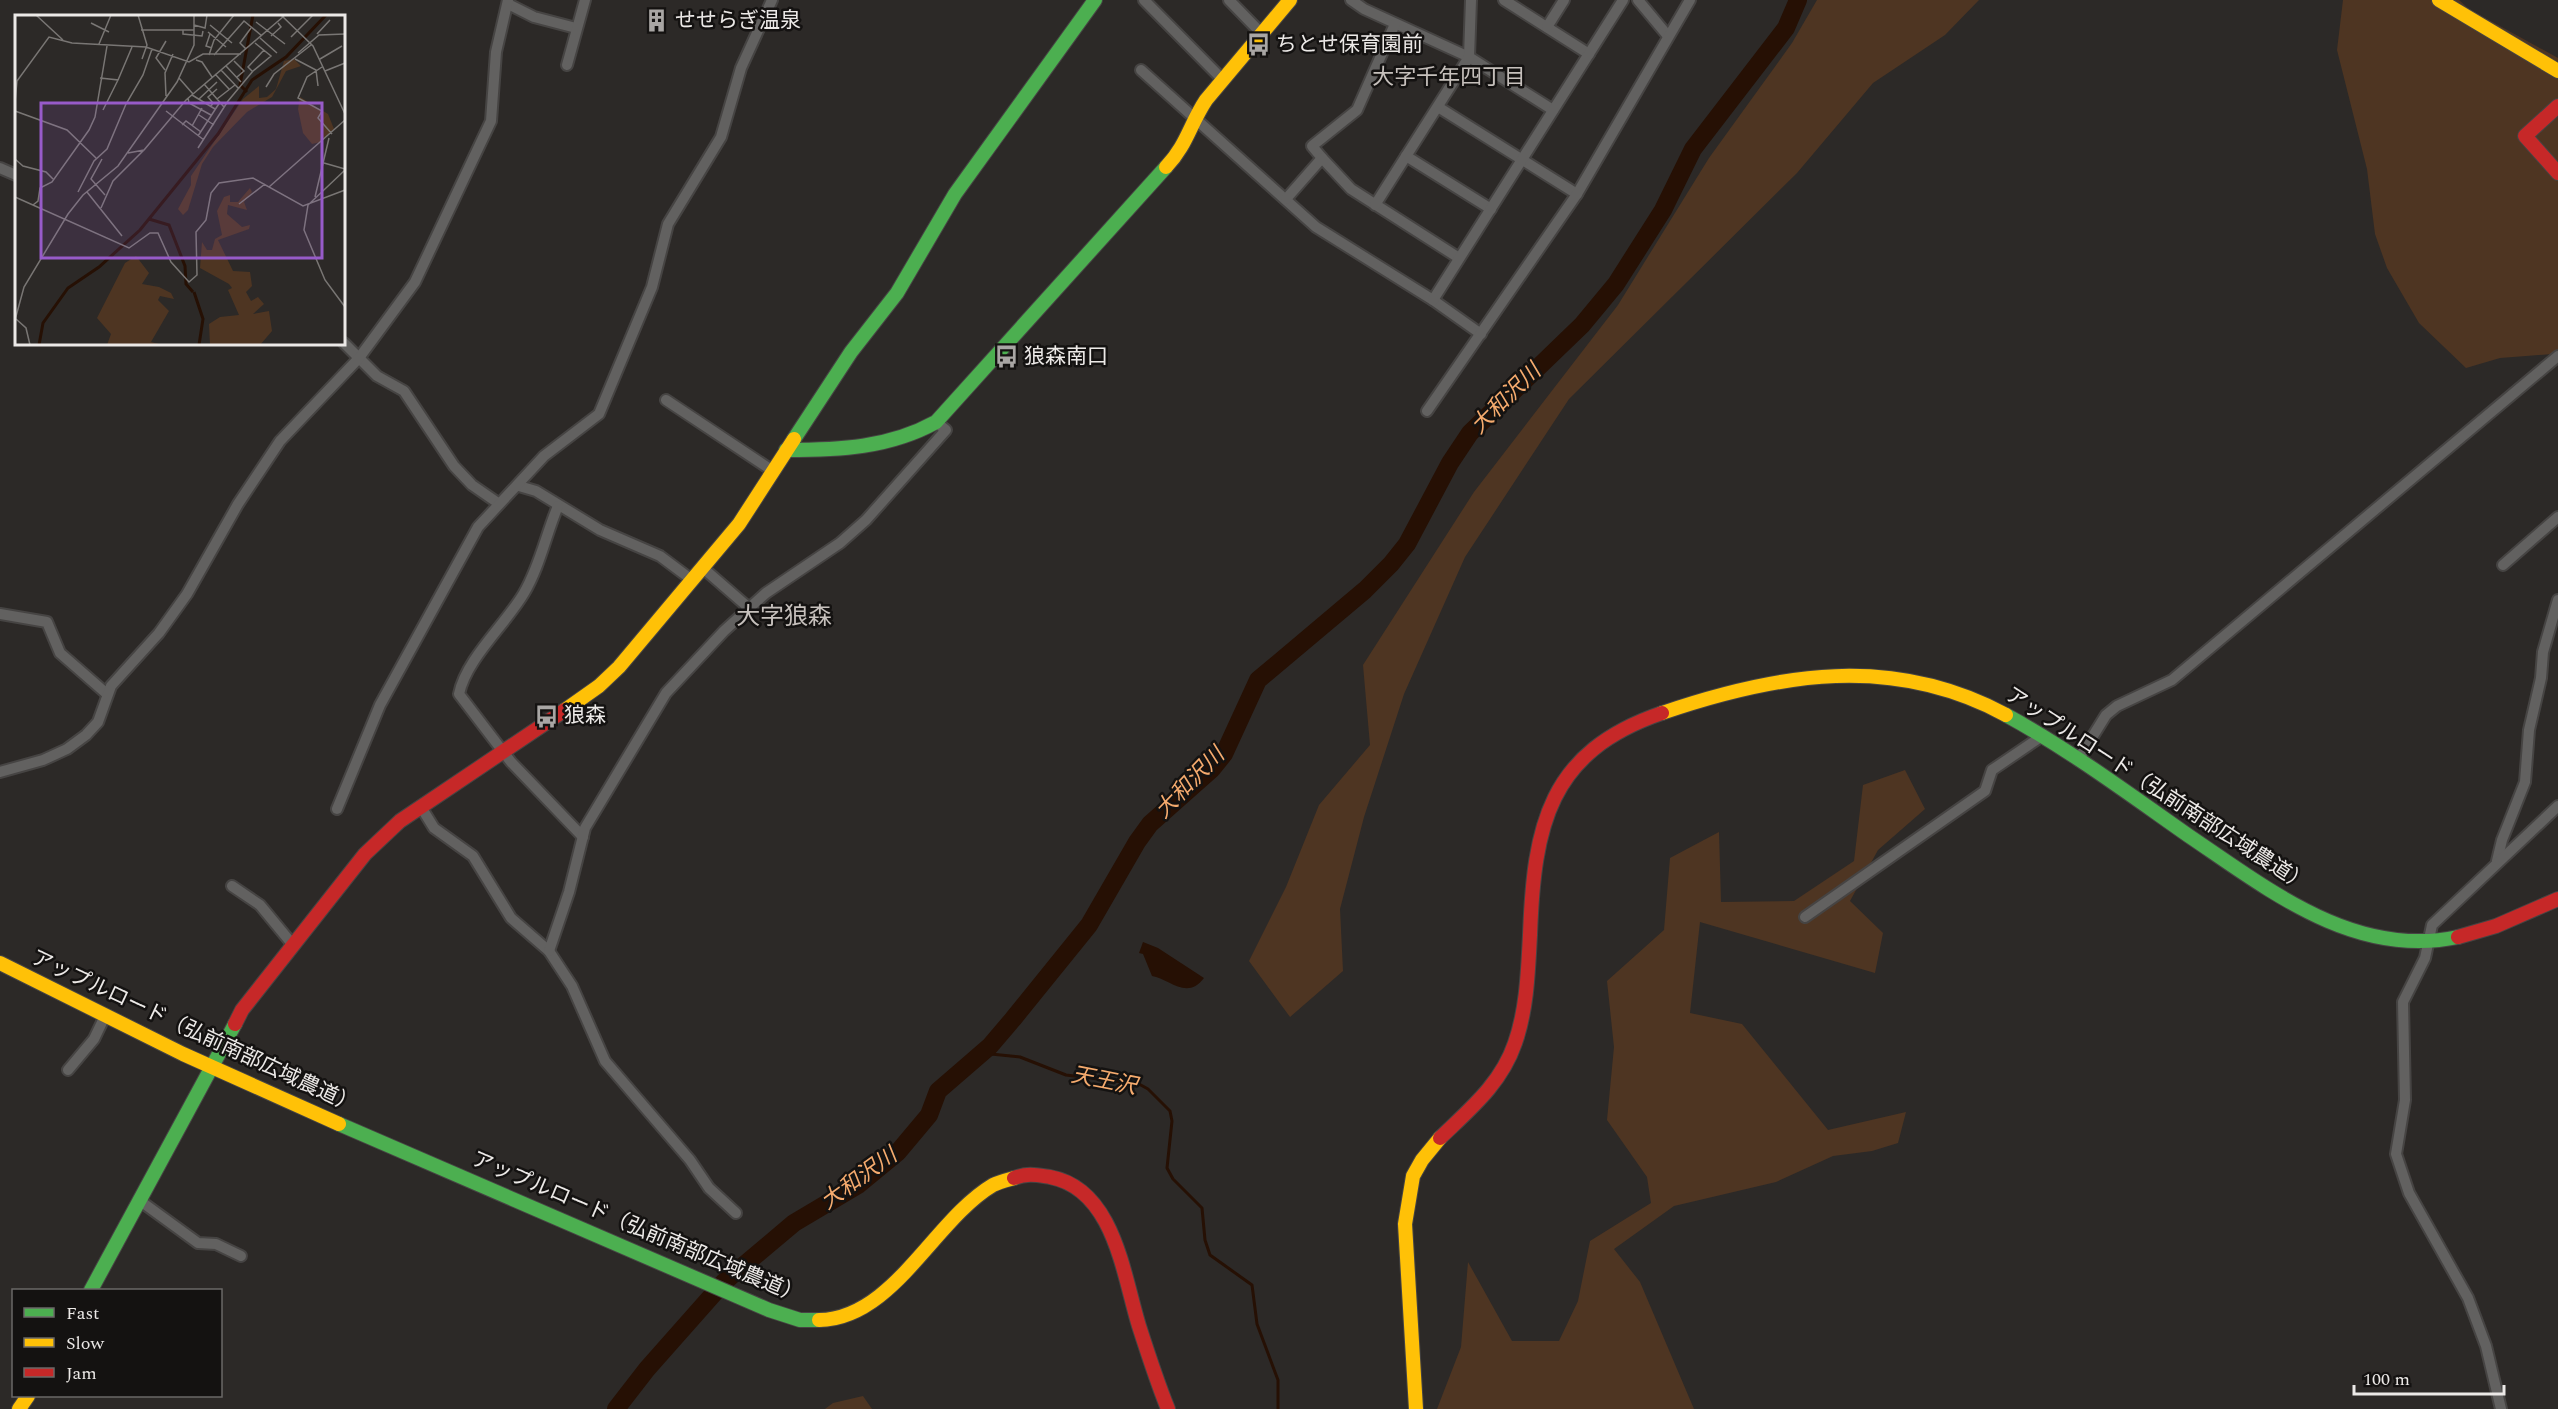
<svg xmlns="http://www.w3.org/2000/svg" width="2558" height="1409" font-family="Spectral,'Noto Sans JP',serif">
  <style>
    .green { fill: #4e3522 }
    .water { fill: #261004 }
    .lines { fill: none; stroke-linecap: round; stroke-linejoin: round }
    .stream { stroke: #261004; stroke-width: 3 }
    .river { stroke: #261004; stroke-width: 18 }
    .street-casing { stroke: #464443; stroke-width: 14 }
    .fast-casing { stroke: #464443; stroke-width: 16 }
    .slow-casing { stroke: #464443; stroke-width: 16 }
    .jam-casing { stroke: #464443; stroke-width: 16 }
    .street { stroke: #626160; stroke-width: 10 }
    .fast { stroke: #4caf50; stroke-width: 14 }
    .slow { stroke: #ffc107; stroke-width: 14 }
    .jam { stroke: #c62828; stroke-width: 14 }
    .labels { text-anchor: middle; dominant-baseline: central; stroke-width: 5; stroke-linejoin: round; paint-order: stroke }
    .poi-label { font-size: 21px; fill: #ece9e7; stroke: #141211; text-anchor: start }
    .street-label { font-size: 21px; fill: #ece9e7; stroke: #141211 }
    .neighbourhood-label { font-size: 22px; fill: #c6c0bc; stroke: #141211 }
    .water-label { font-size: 22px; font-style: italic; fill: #f6ab6e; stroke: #141211 }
    .quarter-label { font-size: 24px; fill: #c6c0bc; stroke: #141211 }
    .inset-river { fill: none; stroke: #261004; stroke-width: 3 }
    .inset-road { fill: none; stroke: #797674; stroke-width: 1.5 }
    .view { fill: #975bc9; fill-opacity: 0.15; stroke: #975bc9; stroke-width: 3 }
    .inset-edge { fill: none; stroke: #ece9e7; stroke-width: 3 }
  </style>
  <rect width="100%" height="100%" fill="#2c2927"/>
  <g class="green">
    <path d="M1817 0H1979L1945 35 1873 83 1797 173 1569 399 1465 557 1404 694 1364 817 1340 909 1343 971 1290 1017 1249 961 1286 887 1319 805 1370 745 1363 665 1474 492 1618 305 1709 158 1792 43Z"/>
    <path d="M2343 0H2459L2469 9 2558 58V349L2552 354 2500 358 2466 368 2419 323 2387 268 2375 234 2367 169 2337 50Z"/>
    <path d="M1905 770 1925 809 1878 850 1850 901 1883 933 1875 973 1700 922 1690 1013 1742 1024 1828 1130 1906 1112 1898 1143 1872 1151 1833 1156 1776 1182 1674 1206 1614 1249 1640 1282 1694 1409H1437L1461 1347 1468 1262 1512 1341H1559L1578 1301 1590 1241 1651 1203 1647 1177 1607 1120 1614 1047 1607 981 1664 930 1670 858 1719 832 1721 902 1794 901 1854 861 1863 785Z"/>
    <path d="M863 1396 872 1409H825L833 1403Z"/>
  </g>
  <path class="water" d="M1143 942 1158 948 1204 978C1187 1001 1168 978 1152 976L1143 954 1139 953Z"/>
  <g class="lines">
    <path class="stream" d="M981 1053 1020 1057 1066 1075 1139 1084 1148 1089 1170 1111 1172 1121 1167 1168 1173 1179 1202 1208 1205 1240 1210 1255 1252 1285 1257 1324 1278 1380V1409"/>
    <path class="river" d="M616 1409 647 1369 724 1282 794 1223 858 1185 898 1152 929 1115 938 1091 990 1046 1013 1019 1089 925 1137 842 1150 824 1212 769 1224 754 1258 680 1365 590 1391 564 1407 544 1450 463 1470 433 1582 325 1616 284 1663 210 1693 149 1786 28 1798 0"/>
    <defs>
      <g id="street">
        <path d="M1144 0 1223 80"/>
        <path d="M1229 0 1262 34"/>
        <path d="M1351 0 1364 9 1469 57 1553 110"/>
        <path d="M1504 0 1589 54"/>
        <path d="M1638 0 1668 36"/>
        <path d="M508 4 534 17 576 28"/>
        <path d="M1547 27 1564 0"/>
        <path d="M567 65 585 0"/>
        <path d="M1141 70 1316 227 1433 300 1481 334"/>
        <path d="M1438 107 1577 194"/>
        <path d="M1406 156 1491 209"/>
        <path d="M1322 158 1312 146 1357 110 1395 24"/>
        <path d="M0 168 16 175"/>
        <path d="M1286 199 1322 158 1351 189 1459 258"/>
        <path d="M1375 205 1469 57 1471 0"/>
        <path d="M1433 300 1623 0"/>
        <path d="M344 343 377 376 404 391 454 466 472 485 498 503"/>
        <path d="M666 400 773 471"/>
        <path d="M1427 411 1577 194 1690 0"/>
        <path d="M519 486 536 491 600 530 660 556 692 580"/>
        <path d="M558 506C546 534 540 566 524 593 506 624 466 659 459 694L511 762 583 837"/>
        <path d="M2503 565 2558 517"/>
        <path d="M703 568 749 608"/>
        <path d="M0 614 47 622 60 653 107 694"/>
        <path d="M2078 760 2106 715 2117 706 2172 680 2558 356"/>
        <path d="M0 772 43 760 67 749 86 735 98 722 111 686 159 633 187 594 238 504 280 441 359 358 415 282 491 121 496 52 508 0"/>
        <path d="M421 807 434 828 473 856 511 918 549 951 572 986 605 1061 690 1160 709 1188 736 1213"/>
        <path d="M337 809 380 705 478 527 544 456 599 414 652 287 668 224 721 137 741 68 772 0"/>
        <path d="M2497 861 2502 840 2525 782 2529 730 2541 678 2543 652 2558 600"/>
        <path d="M232 886 260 905 293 945"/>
        <path d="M1805 917 1985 791 1992 770 2042 736"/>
        <path d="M549 951 569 892 585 828 666 693 724 631 766 593 840 543 866 520 946 430 936 422"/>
        <path d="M68 1070 94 1039 105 1016"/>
        <path d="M139 1200 198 1243 216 1244 241 1256"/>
        <path d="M2501 1409 2486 1346 2468 1298 2409 1193 2396 1154 2405 1100 2403 1002 2425 958 2432 925 2558 806"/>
      </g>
      <g id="fast">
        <path d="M794 439 851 352 897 293 955 194 1095 0"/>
        <path d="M786 450C839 450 889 448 936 422L1166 167"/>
        <path d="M2006 715C2070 750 2129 794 2189 836 2269 890 2355 959 2458 937"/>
        <path d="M339 1124 769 1310 800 1320H819"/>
        <path d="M91 1290 235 1024"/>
      </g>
      <g id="slow">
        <path d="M2439 0 2558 71"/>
        <path d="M1166 167C1187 145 1190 124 1206 100L1290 0"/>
        <path d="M565 710 599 686 619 667 739 524 794 439"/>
        <path d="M1662 713C1779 673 1893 654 2006 715"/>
        <path d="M0 963 183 1054 339 1124"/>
        <path d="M819 1320C893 1319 934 1220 993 1185 999 1182 1007 1180 1014 1178"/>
        <path d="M19 1409 28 1396"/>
        <path d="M1416 1409 1405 1224 1413 1176 1422 1160 1440 1138"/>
      </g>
      <g id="jam">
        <path d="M2558 106 2525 136 2558 173"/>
        <path d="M2458 937 2496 926 2558 899"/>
        <path d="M235 1024 242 1010 365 854 400 821 565 710"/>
        <path d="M1440 1138C1470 1109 1501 1084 1515 1043 1527 1009 1528 971 1530 935 1534 826 1548 752 1662 713"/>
        <path d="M1014 1178C1028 1173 1036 1175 1050 1177 1114 1189 1123 1274 1139 1326 1148 1354 1157 1382 1168 1409"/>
      </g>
    </defs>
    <use href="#street" class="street-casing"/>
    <use href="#fast" class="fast-casing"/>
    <use href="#slow" class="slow-casing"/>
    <use href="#jam" class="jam-casing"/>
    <use href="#street" class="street"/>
    <use href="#fast" class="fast"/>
    <use href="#slow" class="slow"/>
    <use href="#jam" class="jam"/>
  </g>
  <defs>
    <symbol id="building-bare" viewBox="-9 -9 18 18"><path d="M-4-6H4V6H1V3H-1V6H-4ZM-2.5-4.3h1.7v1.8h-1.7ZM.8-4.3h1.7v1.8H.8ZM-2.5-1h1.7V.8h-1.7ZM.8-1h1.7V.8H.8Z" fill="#a9a6a4" stroke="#141211" stroke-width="2.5" paint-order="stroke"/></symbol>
    <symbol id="bus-bare" viewBox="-9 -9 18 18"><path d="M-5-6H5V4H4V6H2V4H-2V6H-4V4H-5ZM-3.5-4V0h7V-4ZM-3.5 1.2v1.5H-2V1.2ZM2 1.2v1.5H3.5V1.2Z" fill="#a9a6a4" stroke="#141211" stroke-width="2.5" paint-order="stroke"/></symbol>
  </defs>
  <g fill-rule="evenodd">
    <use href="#building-bare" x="640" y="4" width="33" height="33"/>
    <use href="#bus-bare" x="1242" y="28" width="33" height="33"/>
    <use href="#bus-bare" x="990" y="340" width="33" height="33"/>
    <use href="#bus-bare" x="530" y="700" width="33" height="33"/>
  </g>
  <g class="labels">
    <g class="poi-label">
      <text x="675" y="21">せせらぎ温泉</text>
      <text x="1276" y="45">ちとせ保育園前</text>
      <text x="1024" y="357">狼森南口</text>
      <text x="564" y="716">狼森</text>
    </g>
    <g class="street-label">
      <text transform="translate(2157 790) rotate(33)">アップルロード（弘前南部広域農道）</text>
      <text transform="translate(194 1032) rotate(25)">アップルロード（弘前南部広域農道）</text>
      <text transform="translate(637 1228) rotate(23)">アップルロード（弘前南部広域農道）</text>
    </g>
    <g class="neighbourhood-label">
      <text x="1449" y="77">大字千年四丁目</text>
    </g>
    <g class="water-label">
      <text transform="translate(1506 399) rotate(-45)">大和沢川</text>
      <text transform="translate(1190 783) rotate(-46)">大和沢川</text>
      <text transform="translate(1104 1081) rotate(11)">天王沢</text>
      <text transform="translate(859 1179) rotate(-36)">大和沢川</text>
    </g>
    <g class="quarter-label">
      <text x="784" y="617">大字狼森</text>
    </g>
  </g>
  <g transform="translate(15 15)">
    <rect width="330" height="330" fill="#2c2927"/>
    <path d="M279 44 286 51 271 56 257 82 232 97 198 132 187 149 173 195 168 200 163 194 176 170V161L228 84 244 71V83L252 82 261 74 269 46ZM285 82 313 99 319 114 306 127 297 129 288 118 283 94ZM235 173 237 177 229 187 232 195 213 190 212 199 227 212 235 210 234 214 203 225 218 256 235 257 237 271 231 277 236 286 243 282 249 289 238 299 254 296 257 316 245 330H195L194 309 205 302 224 300 213 275 217 273 214 269 185 253 187 227 192 235H197L200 224 207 220 202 196 209 182 215 180V187H223ZM121 241 134 258 127 269 144 272 156 278 159 284 145 281 143 285 154 296 136 327 148 330H92L96 319 82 303 110 248Z" fill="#4e3522"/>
    <path class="inset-river" d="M232 77 225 70 238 0M134 204 154 210 170 251 171 269 178 277M179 277 188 304 184 330M24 330 28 308 53 273 84 252 125 215 203 119 237 65 271 42 311 0"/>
    <path class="inset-road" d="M21 0 48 25M123 0 132 30 127 44M266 0 298 31 330 99M241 7 270 29M76 8 94 17M179 10 190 13 192 0M195 10 217 28M126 15H179M168 15V19L187 21 188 16M193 17 211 32M195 19 191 31 197 33M302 19 315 5M256 21 266 12 263 8M276 22 298 0M245 23 262 38M84 29 96 0M231 34 225 28 236 13M283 38 304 20 330 19M194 40 199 25 219 0M199 40 229 6 247 21M280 44 301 55 303 71M305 44 327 31M181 45 187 47 197 62M219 46 229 56 222 62M211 51 226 67M307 52 292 62 283 83 307 96 303 103 317 119M150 55 141 43 151 26M206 55 224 74M237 56 233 52 249 35M310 56 330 48M200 59 214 74M85 63 103 65 88 95M164 63 178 79M103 65 117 32M189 69 209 92M251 72 259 59 296 30M177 80 200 94M151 81 150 58 158 39M173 83 174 88 196 100M184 84 202 67M202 84 220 70M0 87 2 66 34 22 57 28 131 32 174 47 188 39H226M196 91 198 88 193 82 202 74M0 96 52 115 81 143M151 96 189 125M184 100 199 110M167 110 171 106 186 117M177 111 187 93M183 121 205 87M183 133 213 86 238 56 256 41 240 28M113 138 129 135 171 85 269 1M0 144 8 151 31 157 38 164M87 144 76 164 90 180M309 148 330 154M330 155 293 190 289 215 310 265 330 292M254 172 330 105M63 177 79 146 92 134 111 89 128 60 137 34M72 177 107 221M0 182 114 233 135 218H143L156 247 174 267 182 260 181 217 191 205 196 178 204 168 238 163 288 191 330 175M300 182 314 123M224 189 250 169M18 190 23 186 25 173 37 167 74 115 80 102 92 31M86 193 98 166 129 135M1 304 11 313 15 330M0 305 9 272 53 199 68 180 103 151 162 67 179 30V0"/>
    <path class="view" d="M26 88H307V243H26Z"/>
    <rect width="330" height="330" class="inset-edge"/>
  </g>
  <rect x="12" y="1289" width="210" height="108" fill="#141211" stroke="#6a6867" stroke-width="1.5"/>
  <rect x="24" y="1308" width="30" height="9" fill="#4caf50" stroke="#6a6867" stroke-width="1.5"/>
  <text x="66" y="1319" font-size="18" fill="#ece9e7">Fast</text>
  <rect x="24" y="1338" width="30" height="9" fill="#ffc107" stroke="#6a6867" stroke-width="1.5"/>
  <text x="66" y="1349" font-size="18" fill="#ece9e7">Slow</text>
  <rect x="24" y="1368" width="30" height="9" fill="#c62828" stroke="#6a6867" stroke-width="1.5"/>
  <text x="66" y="1379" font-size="18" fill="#ece9e7">Jam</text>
  <path d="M2354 1385v9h150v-9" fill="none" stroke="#ece9e7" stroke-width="3"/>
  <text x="2363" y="1385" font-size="18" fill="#ece9e7" stroke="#141211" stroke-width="4.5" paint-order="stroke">100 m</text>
</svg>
